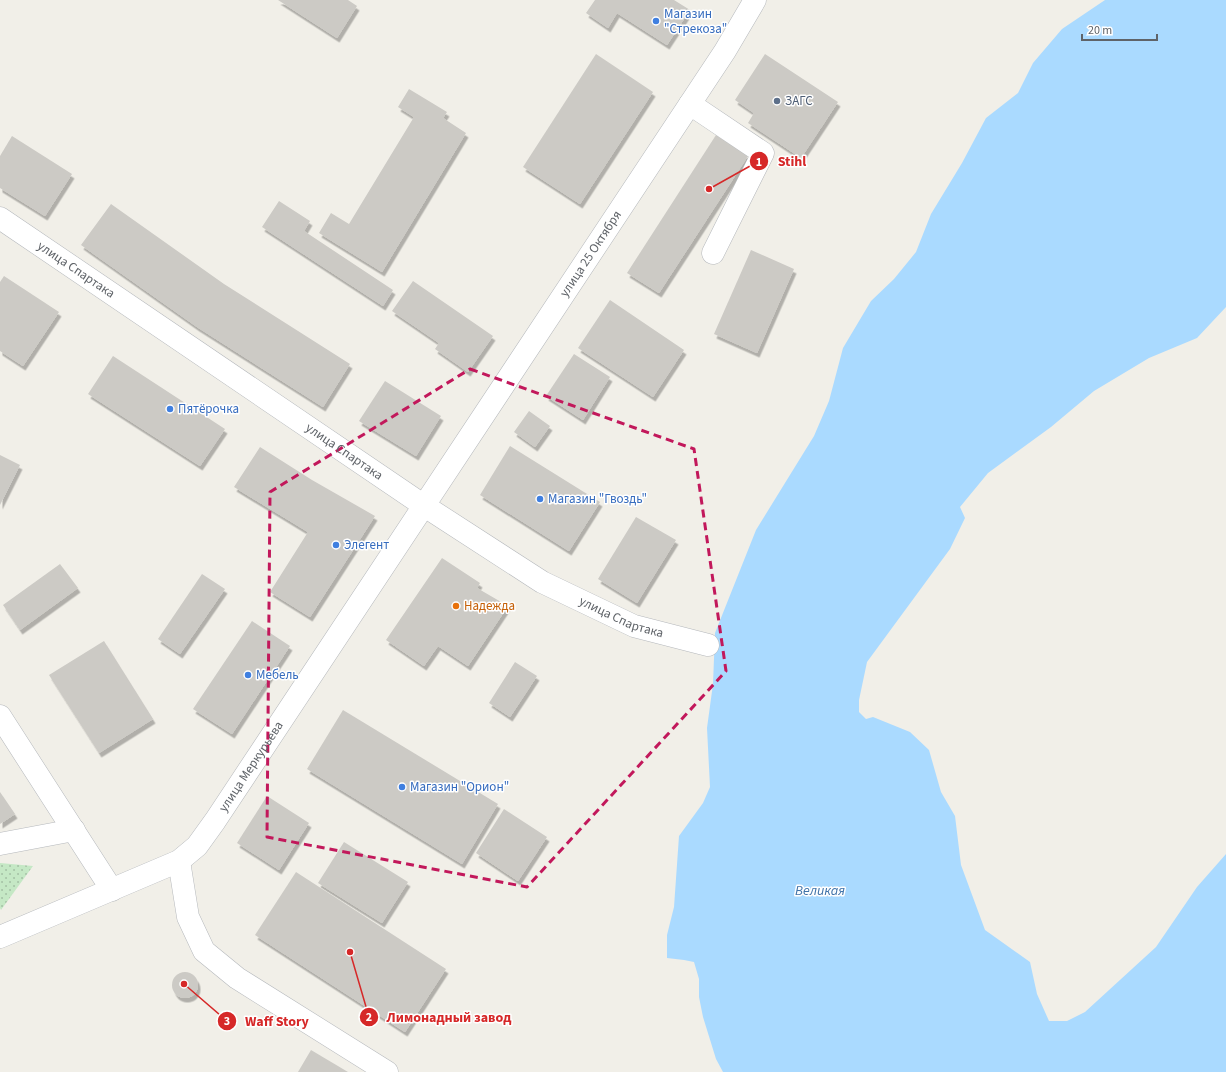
<svg xmlns="http://www.w3.org/2000/svg" width="1226" height="1072" font-family="'Source Sans 3',sans-serif">
  <style>
    .grass { fill: url(#grass-dots) }
    .water { fill: #aadaff }
    .building { fill: #cccac5; filter: url(#shadow) }
    .lines { fill: none; stroke-linecap: round; stroke-linejoin: round }
    .minor-casing { stroke: #b5b8bc; stroke-width: 23 }
    .minor { stroke: #fff; stroke-width: 22 }
    .marked { fill: none; stroke: #c2185b; stroke-width: 3; stroke-dasharray: 8 5; stroke-linejoin: round }
    .shop-dot { fill: #3f7fe0; stroke: #fff; stroke-width: 1.5 }
    .service-dot { fill: #5c6f8a; stroke: #fff; stroke-width: 1.5 }
    .food-dot { fill: #e8710a; stroke: #fff; stroke-width: 1.5 }
    .labels { text-anchor: middle; dominant-baseline: central; stroke-width: 3; stroke-linejoin: round; paint-order: stroke }
    .shop-label { font-size: 13px; fill: #366cbe; stroke: #fff; text-anchor: start }
    .service-label { font-size: 13px; fill: #4e5e75; stroke: #fff; text-anchor: start }
    .street-label { font-size: 13px; fill: #5f6368; stroke: #fff }
    .food-label { font-size: 13px; fill: #c56008; stroke: #fff; text-anchor: start }
    .water-label { font-size: 14px; font-style: italic; fill: #4174aa; stroke: #fff }
    .leader { fill: none; stroke: #d62828; stroke-width: 1.5 }
    .callout-dot { fill: #d62828; stroke: #fff; stroke-width: 1.5 }
    .mark-label { font-size: 12px; text-anchor: middle; font-weight: bold; fill: #fff }
    .callout-label { font-size: 14px; text-anchor: middle; font-weight: bold; fill: #d62828; stroke: #fff; stroke-width: 3; stroke-linejoin: round; paint-order: stroke }
  </style>
  <defs>
    <pattern id="grass-dots" width="8" height="8" patternUnits="userSpaceOnUse"><rect width="8" height="8" fill="#c5e8c5"/><path d="M2 2h.1M6 6h.1" fill="none" stroke="#a3c0a4" stroke-width="1.8" stroke-linecap="round"/></pattern>
    <filter id="shadow"><feDropShadow dx="2.5" dy="4.5" stdDeviation="0" flood-color="#0004"/></filter>
  </defs>
  <rect width="100%" height="100%" fill="#f1efe8"/>
  <path class="grass" d="M0 863 33 866 1 910 0 908Z"/>
  <path class="water" d="M1105 0H1226V307L1197 338 1149 358 1094 391 1051 427 988 473 960 507 965 518 950 549 867 662 859 700V712L866 719 873 717 910 732 929 750 941 792 955 816 961 865 985 930 1030 962 1037 994 1049 1021H1067L1085 1012 1156 947 1197 887 1226 854V1072H723L716 1059 703 1017 699 997V979L694 962 684 960 667 958V935L674 907 679 836 703 803 710 787 707 728 713 684 715 633 756 530 814 436 829 401 843 348 871 301 894 279 916 252 931 214 962 163 986 118 1018 93 1033 63 1062 29Z"/>
  <g class="building">
    <path d="M278 0H348L357 6 337 38Z"/>
    <path d="M595 0H674L690 10 667 45 617 13 608 28 586 13Z"/>
    <path d="M596 54 653 92 580 204 523 167Z"/>
    <path d="M765 54 838 102 801 158 748 123 754 113 735 100Z"/>
    <path d="M409 89 447 112 443 118 466 133 382 272 319 233 331 213 349 224 414 117 398 107Z"/>
    <path d="M716 135 748 156 659 293 627 273Z"/>
    <path d="M12 136 72 174 45 216 0 188V156Z"/>
    <path d="M279 201 310 221 304 231 393 290 383 306 262 227Z"/>
    <path d="M111 204 224 284 350 364 323 407 197 327 81 245Z"/>
    <path d="M751 250 794 269 757 353 714 334Z"/>
    <path d="M4 276 59 312 23 366 0 351V282Z"/>
    <path d="M413 281 493 336 468 372 435 349 439 343 392 311Z"/>
    <path d="M610 300 684 350 653 397 578 348Z"/>
    <path d="M574 354 610 377 583 420 546 396Z"/>
    <path d="M113 356 225 429 200 466 88 394Z"/>
    <path d="M385 381 441 416 416 456 359 421Z"/>
    <path d="M529 411 550 426 535 447 514 432Z"/>
    <path d="M510 446 600 502 569 551 480 495Z"/>
    <path d="M260 447 312 480 375 516 310 617 270 592 308 532 234 487Z"/>
    <path d="M0 455 20 465 0 505Z"/>
    <path d="M636 517 676 540 637 603 598 579Z"/>
    <path d="M442 558 480 583 477 588 508 606 468 666 438 646 424 666 386 640Z"/>
    <path d="M60 564 78 588 20 630 3 605Z"/>
    <path d="M202 574 225 589 180 654 158 639Z"/>
    <path d="M252 621 290 646 232 734 193 709Z"/>
    <path d="M104 641 153 719 99 753 49 675Z"/>
    <path d="M515 662 537 676 510 717 489 703Z"/>
    <path d="M343 710 498 804 462 864 307 769Z"/>
    <path d="M0 792 15 814 0 824Z"/>
    <path d="M267 796 309 823 279 870 237 843Z"/>
    <path d="M504 809 547 837 518 881 476 853Z"/>
    <path d="M344 842 408 882 382 923 318 883Z"/>
    <path d="M296 872 446 969 405 1032 255 935Z"/>
    <circle cx="185" cy="985" r="13"/>
    <path d="M311 1050 348 1072H298Z"/>
  </g>
  <g class="lines">
    <defs>
      <g id="minor">
        <path d="M690 104 763 153 713 253"/>
        <path id="s1" d="M0 218 423 505 542 582 634 626 708 645"/>
        <path d="M0 716 112 890"/>
        <path d="M0 844 74 830"/>
        <path d="M179 861 188 917 204 951 237 978 387 1072"/>
        <path id="s2" d="M0 937 179 861 197 846 215 821 725 51 755 0"/>
      </g>
    </defs>
    <use href="#minor" class="minor-casing"/>
    <use href="#minor" class="minor"/>
  </g>
  <path class="marked" d="M470 369 694 449 726 671 527 887 267 837 270 492Z"/>
  <g class="shop-dot">
    <circle cx="656" cy="21" r="4"/>
    <circle cx="170" cy="409" r="4"/>
    <circle cx="540" cy="499" r="4"/>
    <circle cx="336" cy="545" r="4"/>
    <circle cx="248" cy="675" r="4"/>
    <circle cx="402" cy="787" r="4"/>
  </g>
  <circle class="service-dot" cx="777" cy="101" r="4"/>
  <circle class="food-dot" cx="456" cy="606" r="4"/>
  <g class="labels">
    <g class="shop-label">
      <text x="664" y="14">Магазин<tspan x="664" dy="15">"Стрекоза"</tspan></text>
      <text x="178" y="409">Пятёрочка</text>
      <text x="548" y="499">Магазин "Гвоздь"</text>
      <text x="344" y="545">Элегент</text>
      <text x="256" y="675">Мебель</text>
      <text x="410" y="787">Магазин "Орион"</text>
    </g>
    <g class="service-label">
      <text x="785" y="101">ЗАГС</text>
    </g>
    <g class="street-label">
      <text stroke="none"><textPath href="#s2" startOffset="929">улица 25 Октября</textPath></text>
      <text stroke="none"><textPath href="#s1" startOffset="92">улица Спартака</textPath></text>
      <text stroke="none"><textPath href="#s1" startOffset="416">улица Спартака</textPath></text>
      <text stroke="none"><textPath href="#s1" startOffset="740">улица Спартака</textPath></text>
      <text stroke="none"><textPath href="#s2" startOffset="314">улица Меркурьева</textPath></text>
    </g>
    <g class="food-label">
      <text x="464" y="606">Надежда</text>
    </g>
    <g class="water-label">
      <text x="820" y="891">Великая</text>
    </g>
  </g>
  <path class="leader" d="M709 189L759 161M350 952L369 1017M184 984L227 1021"/>
  <g class="callout-dot">
    <circle cx="709" cy="189" r="4"/>
    <circle cx="350" cy="952" r="4"/>
    <circle cx="184" cy="984" r="4"/>
    <circle cx="759" cy="161" r="10"/>
    <circle cx="369" cy="1017" r="10"/>
    <circle cx="227" cy="1021" r="10"/>
  </g>
  <g class="mark-label">
    <text x="759" y="166">1</text>
    <text x="369" y="1021">2</text>
    <text x="227" y="1025">3</text>
  </g>
  <g class="callout-label">
    <text x="792" y="166">Stihl</text>
    <text x="449" y="1022">Лимонадный завод</text>
    <text x="277" y="1026">Waff Story</text>
  </g>
  <path d="M1082 34v6h75v-6" fill="none" stroke="#5f6368" stroke-width="2"/>
  <text x="1088" y="34" font-size="12" fill="#5f6368" stroke="#ffffff" stroke-width="3" paint-order="stroke">20 m</text>
</svg>
